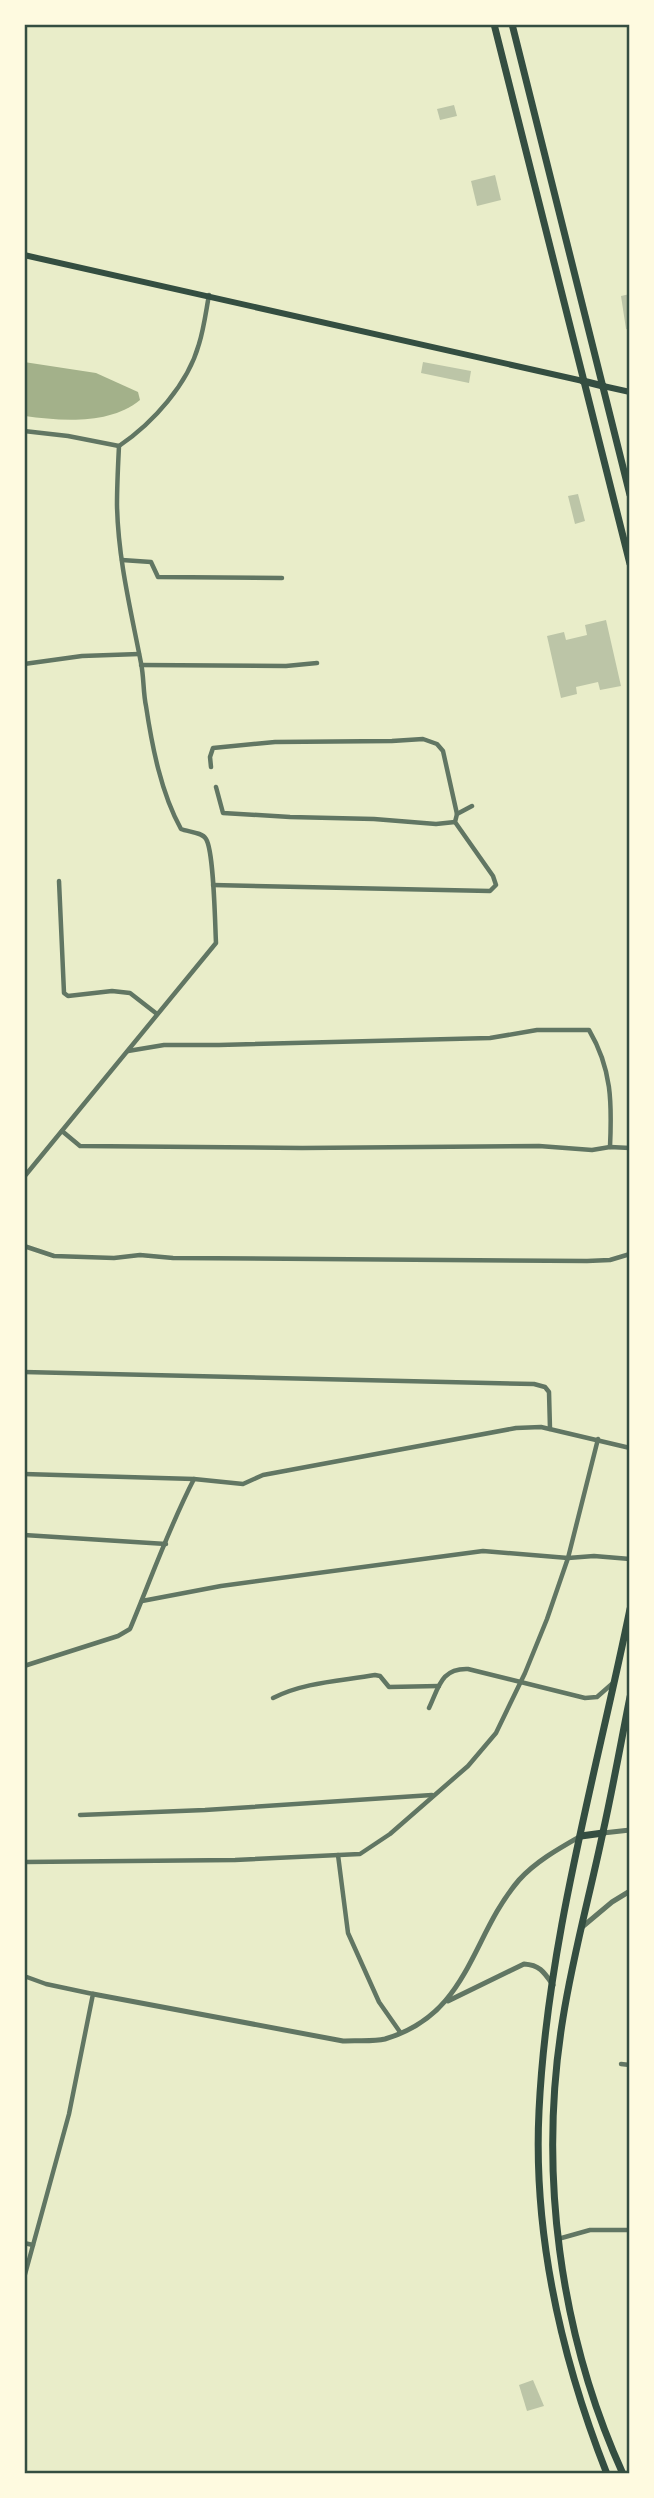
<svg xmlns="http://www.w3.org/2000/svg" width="654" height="2498" font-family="'Noto Serif',serif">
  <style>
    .water { fill: #a3b18a }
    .building { fill: #bcc5a7 }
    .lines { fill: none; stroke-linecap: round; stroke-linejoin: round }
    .minor { stroke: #617663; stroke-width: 4.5 }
    .tertiary { stroke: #617663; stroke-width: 5 }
    .secondary { stroke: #344e41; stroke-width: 6 }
    .trunk { stroke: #344e41; stroke-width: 7 }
    .neatline { fill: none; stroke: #344e41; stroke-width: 2.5 }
  </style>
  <rect width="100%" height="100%" fill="#e9edc9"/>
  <path class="water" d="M24 362 96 373 138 392 140 400C110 425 61 421 25 416Z"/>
  <g class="building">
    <path d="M454 105 457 116 440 120 437 109Z"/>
    <path d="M495 175 501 200 477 206 471 181Z"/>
    <path d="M630 294V330L626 329 621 296Z"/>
    <path d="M423 362 471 371 469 383 421 373Z"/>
    <path d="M578 494 585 521 575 524 568 496Z"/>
    <path d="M606 620 621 686 600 690 598 682 576 687 577 694 561 698 547 636 564 632 566 640 587 635 585 625Z"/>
    <path d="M533 2380 544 2406 527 2411 519 2385Z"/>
  </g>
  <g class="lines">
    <g class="minor">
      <path d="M24 431 68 436 119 446C153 423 188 384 199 344 204 328 206 311 209 295"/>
      <path d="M122 560 151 562 158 577 282 578"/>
      <path d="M24 664 82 656 139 654"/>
      <path d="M141 665 286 666 317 663"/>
      <path d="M211 767 210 757 213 748 275 742 392 741 423 739 437 744 443 751 457 814"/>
      <path d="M216 787 223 813 290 817 374 819 436 824 455 822"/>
      <path d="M59 881 64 993 68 996 112 991 130 993 157 1014"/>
      <path d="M213 885 490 891 496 885 493 876 455 822 457 814 472 806"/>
      <path d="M128 1051 164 1045H219L490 1038 537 1030H589C612 1069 612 1103 610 1147"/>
      <path d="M62 1131 80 1146 302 1148 539 1146 592 1150 610 1147 630 1148"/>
      <path d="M24 1177 216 943C215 925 214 851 206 839 202 832 188 832 181 829 161 793 152 746 146 706 143 692 144 677 141 663 131 611 118 559 117 505 117 485 118 466 119 446"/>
      <path d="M24 1246 54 1256 114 1258 140 1255 173 1258 587 1261 610 1260 630 1254"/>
      <path d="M24 1372 534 1384 545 1387 549 1392 550 1429"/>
      <path d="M24 1474 194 1479 243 1484 263 1475 516 1428 541 1427 630 1448"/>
      <path d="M24 1535 166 1544"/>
      <path d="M142 1601 221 1586 483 1551 568 1558 594 1556 630 1559"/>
      <path d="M24 1666 118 1636 130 1629C151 1579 169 1527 194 1479"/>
      <path d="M273 1698C304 1682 341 1681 375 1675L380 1676 389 1687 439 1686"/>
      <path d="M429 1708C439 1687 441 1668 468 1669L585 1698 597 1697 613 1683"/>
      <path d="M80 1815 205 1810 432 1795"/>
      <path d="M338 1855 348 1933 379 2002 400 2032"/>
      <path d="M24 1862 235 1860 360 1854 390 1834 468 1766 496 1733 525 1673 547 1619 568 1558 598 1439"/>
      <path d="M24 1976 46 1984 93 1994 69 2114 24 2278"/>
      <path d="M621 2064 630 2065"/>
      <path d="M558 2239 590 2230H630"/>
      <path d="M24 2243 33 2245"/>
    </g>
    <g class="tertiary">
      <path d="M603 1833 630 1830"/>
      <path d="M581 1928 612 1902 630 1891"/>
      <path d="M93 1994 343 2041C356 2040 373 2042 385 2039 470 2014 470 1937 519 1880 535 1862 558 1849 579 1837"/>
      <path d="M448 2001 524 1964C540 1965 544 1972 553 1985"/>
    </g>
    <g class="secondary">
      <path d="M24 255 583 381"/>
      <path d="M603 386 630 392"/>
    </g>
    <g class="trunk">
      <path d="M494 24 630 564"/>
      <path d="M512 24 630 495"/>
      <path d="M583 381 603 386"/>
      <path d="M581 1836 603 1833"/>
      <path d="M607 2474C562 2360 533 2234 539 2111 547 1942 596 1775 630 1609"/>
      <path d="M623 2474C559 2333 538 2170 563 2018 573 1955 590 1894 603 1832 613 1787 621 1742 630 1697"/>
    </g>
  </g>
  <rect width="654" height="2498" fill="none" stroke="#fefae0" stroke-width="52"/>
  <rect x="26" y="26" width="602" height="2446" class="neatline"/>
</svg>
